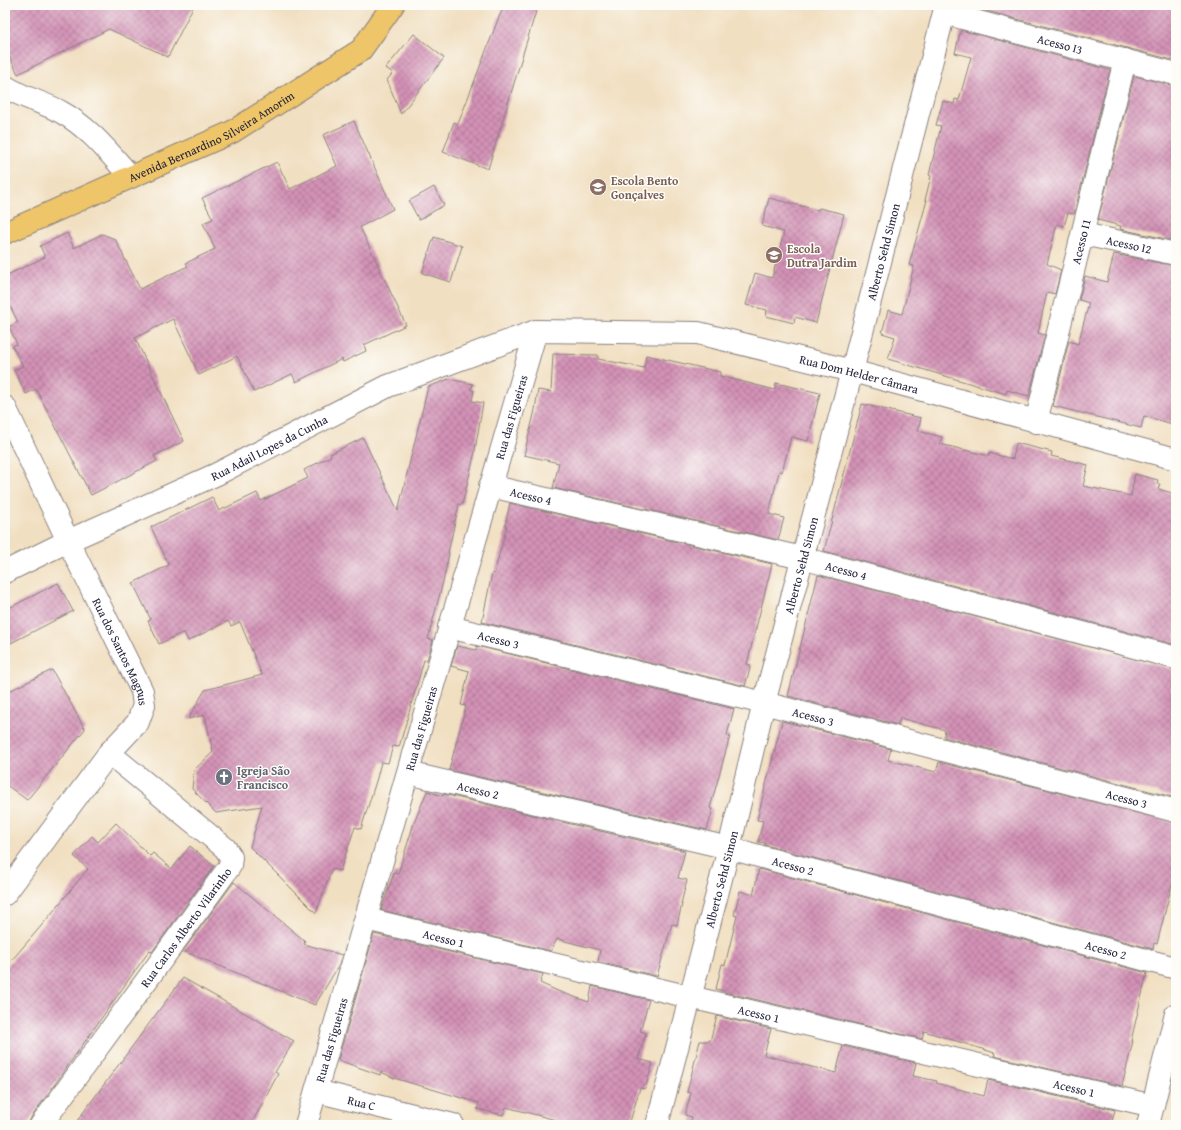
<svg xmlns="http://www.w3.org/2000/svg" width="1181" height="1130" font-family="'Gentium Book Plus',serif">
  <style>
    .building { fill: url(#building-cross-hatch) }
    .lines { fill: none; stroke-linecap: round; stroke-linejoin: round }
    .minor-casing { stroke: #8a807e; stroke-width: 24 }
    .major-casing { stroke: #8a807e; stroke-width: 24 }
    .minor { stroke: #fff; stroke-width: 22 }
    .major { stroke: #eec569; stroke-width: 22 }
    .labels { text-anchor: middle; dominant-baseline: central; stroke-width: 3; stroke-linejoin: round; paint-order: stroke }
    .street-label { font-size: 12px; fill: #22223b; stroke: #fdfcf7 }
    .education-label { font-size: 12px; font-weight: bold; fill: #785e54; stroke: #fdfcf7; text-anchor: start }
    .worship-label { font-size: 12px; font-weight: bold; fill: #5b616d; stroke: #fdfcf7; text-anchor: start }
  </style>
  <defs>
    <pattern id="building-cross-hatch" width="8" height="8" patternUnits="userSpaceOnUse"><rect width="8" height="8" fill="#d392b6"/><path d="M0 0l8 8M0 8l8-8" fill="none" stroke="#ab7795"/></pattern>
  </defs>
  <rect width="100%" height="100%" fill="#fdfcf7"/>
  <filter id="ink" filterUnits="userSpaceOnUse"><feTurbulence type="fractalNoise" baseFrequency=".025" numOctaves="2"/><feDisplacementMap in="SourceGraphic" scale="8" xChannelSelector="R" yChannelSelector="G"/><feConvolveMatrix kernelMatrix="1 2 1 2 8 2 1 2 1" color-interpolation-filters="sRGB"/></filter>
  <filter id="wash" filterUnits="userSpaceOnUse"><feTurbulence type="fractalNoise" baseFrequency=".012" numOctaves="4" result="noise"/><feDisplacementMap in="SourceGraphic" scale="16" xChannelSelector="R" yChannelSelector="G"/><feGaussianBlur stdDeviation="0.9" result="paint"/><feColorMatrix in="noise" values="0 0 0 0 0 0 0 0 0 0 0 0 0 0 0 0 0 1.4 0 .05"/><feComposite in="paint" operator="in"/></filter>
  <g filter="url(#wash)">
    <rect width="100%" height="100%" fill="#f1dfc1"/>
    <g id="blocks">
      <g class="building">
        <path d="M5 5H194L168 57 109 29 18 74 5 48Z"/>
        <path d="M505 5H538L525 47 488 169 443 152 454 122 458 124 499 17Z"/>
        <path d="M968 5H1176V61L968 6Z"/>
        <path d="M961 30 1110 70 1074 214 1068 213 1064 226 1057 224 1047 264 1061 270 1055 294 1047 292 1038 333 1045 335 1029 396 1007 390 1006 394 888 359 895 337 882 333 888 310 902 314 914 266 909 265 927 200H925L931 176 929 175 941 126 936 125 943 101 954 104 955 99 959 100 971 57 955 53Z"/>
        <path d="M414 34 444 58 401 114 387 80 393 73 386 68Z"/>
        <path d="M1134 76 1176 86V241L1120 229 1121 226 1098 220Z"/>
        <path d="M354 121 393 209 360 227 406 325 364 345 366 351 343 362 342 359 296 382 292 374 254 392 237 356 199 375 173 319 135 338 184 441 154 456 157 461 91 495 36 389 26 394 14 370 23 366 12 346 17 344 9 327 18 322 5 296V276L45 257 40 246 67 233 74 248 102 234 115 239 140 289 188 266 186 263 215 249 203 223 213 219 202 198 277 162 290 189 337 166 323 135Z"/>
        <path d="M434 187 444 205 419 220 409 201Z"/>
        <path d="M769 198 818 210 819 208 844 214 816 323 795 317 794 323 766 316 767 310 746 305 755 273 772 278 784 232 762 226Z"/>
        <path d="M434 237 462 246 451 282 422 273Z"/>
        <path d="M1114 254 1176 266V425L1144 416 1141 428 1053 406 1069 341 1078 344 1089 303 1079 300 1085 276 1107 282Z"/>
        <path d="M553 354 598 355V359L644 368 646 355 720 372V376L775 390 776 383 820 393 808 441 791 437 782 472 779 471 769 514 784 518 778 540 553 488 559 463 524 455 535 410 538 390 551 392Z"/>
        <path d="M449 379 473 384 471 390H474L472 401 483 403 474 456 462 505 459 504 448 553H449L444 578 428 639 433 640 427 660H424L399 747 393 746 388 763 381 762 377 778 361 829 355 827 340 871 332 869 316 913 250 847 262 806 216 813 192 789 194 770 213 752 205 715 188 719 205 690 262 675 240 622 231 626 228 621 188 641 184 632 159 644 148 621 151 620 133 583 169 565 151 527 212 497 219 511 257 493 261 501 308 478 304 470 331 456 330 454 363 438 398 511 428 387Z"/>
        <path d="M862 404 921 418 918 431 942 437 940 444 989 456V453L1013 459 1016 443 1052 452 1051 456 1088 465 1083 486 1131 496 1135 474 1158 480 1157 484H1160L1158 489 1176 494V645L824 551Z"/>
        <path d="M510 503 772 564 747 664 751 665 745 686 482 622 492 573 494 574 507 526H505Z"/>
        <path d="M818 575 1176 670 1171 690 1176 691V798L944 737 945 730 900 718 898 725 788 696Z"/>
        <path d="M58 583 73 611 5 646V610Z"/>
        <path d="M457 646 476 650 477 646 734 709 727 735 730 736 710 808 713 809 707 830 449 770 466 706 461 705 469 671 451 666Z"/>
        <path d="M52 670 85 729 27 800 5 784V693Z"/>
        <path d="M782 721 891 749 888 760 936 772 939 762 1176 823V868L1157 944 1154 943 1153 949 765 845V843L758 842 763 821 757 820Z"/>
        <path d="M427 791 443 796V794L685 851 678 878 687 880 681 904H682L677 925 672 924 657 976 598 962 600 950 557 939 551 951 381 910 394 873 398 874 414 823Z"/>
        <path d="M116 823 150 856 153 853 172 869 190 846 214 866 152 952 150 950 134 972 31 1118 28 1125H5V968L42 925 88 869 74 856 92 836 98 842Z"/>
        <path d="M759 869 1147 973 1131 1041H1133L1122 1086 994 1056 995 1053 924 1031 922 1039 724 992V991L716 989 722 964 725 965 737 916 734 915 740 891 753 895Z"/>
        <path d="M234 882 305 941 304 944 342 955 339 965 315 1005 183 951Z"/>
        <path d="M374 934 543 974 540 983 560 992 589 1002 592 986 649 1000 640 1031 646 1033 638 1059 653 1063 645 1089 640 1088 629 1125H568L556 1122V1120L506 1107 503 1115 477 1109 479 1103 394 1078 381 1072 380 1075 338 1060Z"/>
        <path d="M183 978 294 1041 275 1072 278 1074 251 1125H74Z"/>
        <path d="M717 1016 771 1029 764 1055 836 1073 843 1046 916 1063 913 1076 937 1081 936 1083 984 1096 988 1080 1115 1110 1111 1125H690L692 1117 685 1115 691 1093 687 1092 700 1041H710Z"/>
      </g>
    </g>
  </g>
  <g filter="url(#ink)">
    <use href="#blocks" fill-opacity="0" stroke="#8a807e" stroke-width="1"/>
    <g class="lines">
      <defs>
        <g id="minor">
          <path id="s1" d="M944 13 1176 74"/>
          <path d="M5 86C22 98 43 102 61 112 89 127 110 154 131 177"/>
          <path id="s2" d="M1083 234 1176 254"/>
          <path id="s3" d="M5 407 68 541 142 691 144 705 138 722 109 753 5 894"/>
          <path id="s4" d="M1036 422 1125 60"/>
          <path id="s5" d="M490 486 802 558 1176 658"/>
          <path id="s6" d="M5 572 68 541 217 474 388 386 536 331 698 333 852 371 1176 459"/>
          <path id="s7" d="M449 627 764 703 1176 811"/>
          <path id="s8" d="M408 773 729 848 1176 968"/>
          <path id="s9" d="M366 919 690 997 1153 1106"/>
          <path id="s10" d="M316 1091 453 1125"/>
          <path id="s11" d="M41 1125 230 866 231 857 225 848 109 753"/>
          <path id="s12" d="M306 1125C383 861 458 595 536 331"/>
          <path id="s13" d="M657 1125 729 848 764 703 852 371 946 5"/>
          <path d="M1148 1125 1176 1014"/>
        </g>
        <g id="major">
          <path id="s14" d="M5 233 232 132 361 50 393 5"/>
        </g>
      </defs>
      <use href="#minor" class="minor-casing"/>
      <use href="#major" class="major-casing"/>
      <use href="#minor" class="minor"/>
      <use href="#major" class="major"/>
    </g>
  </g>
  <defs>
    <symbol id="school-disc" viewBox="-11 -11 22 22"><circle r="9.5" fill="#8d6e63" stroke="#fdfcf7"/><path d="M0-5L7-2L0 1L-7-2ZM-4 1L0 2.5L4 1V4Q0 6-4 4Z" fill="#fff"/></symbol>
    <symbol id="church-disc" viewBox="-11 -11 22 22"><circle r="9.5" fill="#6b7280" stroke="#fdfcf7"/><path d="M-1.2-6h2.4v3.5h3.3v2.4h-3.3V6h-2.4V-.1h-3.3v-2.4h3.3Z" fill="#fff"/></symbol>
  </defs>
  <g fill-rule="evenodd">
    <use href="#school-disc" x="588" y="177" width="20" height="20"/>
    <use href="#school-disc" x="764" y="245" width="20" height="20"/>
    <use href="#church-disc" x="214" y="767" width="20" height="20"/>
  </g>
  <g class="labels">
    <g class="street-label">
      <text stroke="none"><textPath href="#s1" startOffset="120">Acesso I3</textPath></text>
      <text stroke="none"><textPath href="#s14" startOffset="228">Avenida Bernardino Silveira Amorim</textPath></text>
      <text stroke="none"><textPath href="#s4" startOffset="186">Acesso I1</textPath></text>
      <text stroke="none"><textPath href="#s2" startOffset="47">Acesso I2</textPath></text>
      <text stroke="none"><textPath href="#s13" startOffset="902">Alberto Sehd Simon</textPath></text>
      <text stroke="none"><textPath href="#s6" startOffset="912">Rua Dom Helder Câmara</textPath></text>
      <text stroke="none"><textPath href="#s12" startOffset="737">Rua das Figueiras</textPath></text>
      <text stroke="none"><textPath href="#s6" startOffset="292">Rua Adail Lopes da Cunha</textPath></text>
      <text stroke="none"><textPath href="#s5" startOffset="42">Acesso 4</textPath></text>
      <text stroke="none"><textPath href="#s13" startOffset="578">Alberto Sehd Simon</textPath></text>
      <text stroke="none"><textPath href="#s5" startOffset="366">Acesso 4</textPath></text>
      <text stroke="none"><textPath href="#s7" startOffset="51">Acesso 3</textPath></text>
      <text stroke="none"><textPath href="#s3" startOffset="271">Rua dos Santos Magnus</textPath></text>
      <text stroke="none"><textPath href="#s7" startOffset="375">Acesso 3</textPath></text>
      <text stroke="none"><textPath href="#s12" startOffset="413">Rua das Figueiras</textPath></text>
      <text stroke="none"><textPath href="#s8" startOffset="72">Acesso 2</textPath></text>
      <text stroke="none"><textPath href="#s7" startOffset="699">Acesso 3</textPath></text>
      <text stroke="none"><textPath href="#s8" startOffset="396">Acesso 2</textPath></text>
      <text stroke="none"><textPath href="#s13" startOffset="254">Alberto Sehd Simon</textPath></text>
      <text stroke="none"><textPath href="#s11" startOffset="245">Rua Carlos Alberto Vilarinho</textPath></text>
      <text stroke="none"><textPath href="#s9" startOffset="80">Acesso 1</textPath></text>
      <text stroke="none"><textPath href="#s8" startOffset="720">Acesso 2</textPath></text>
      <text stroke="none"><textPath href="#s9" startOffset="404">Acesso 1</textPath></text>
      <text stroke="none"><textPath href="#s12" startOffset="89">Rua das Figueiras</textPath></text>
      <text stroke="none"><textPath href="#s9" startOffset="728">Acesso 1</textPath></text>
      <text stroke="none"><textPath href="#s10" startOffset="47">Rua C</textPath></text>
    </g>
    <g class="education-label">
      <text x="611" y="180">Escola Bento<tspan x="611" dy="14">Gonçalves</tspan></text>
      <text x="787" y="248">Escola<tspan x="787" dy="14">Dutra Jardim</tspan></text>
    </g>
    <g class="worship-label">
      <text x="237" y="770">Igreja São<tspan x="237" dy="14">Francisco</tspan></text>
    </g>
  </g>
  <rect width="1181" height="1130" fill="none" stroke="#fdfcf7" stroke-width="20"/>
</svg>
